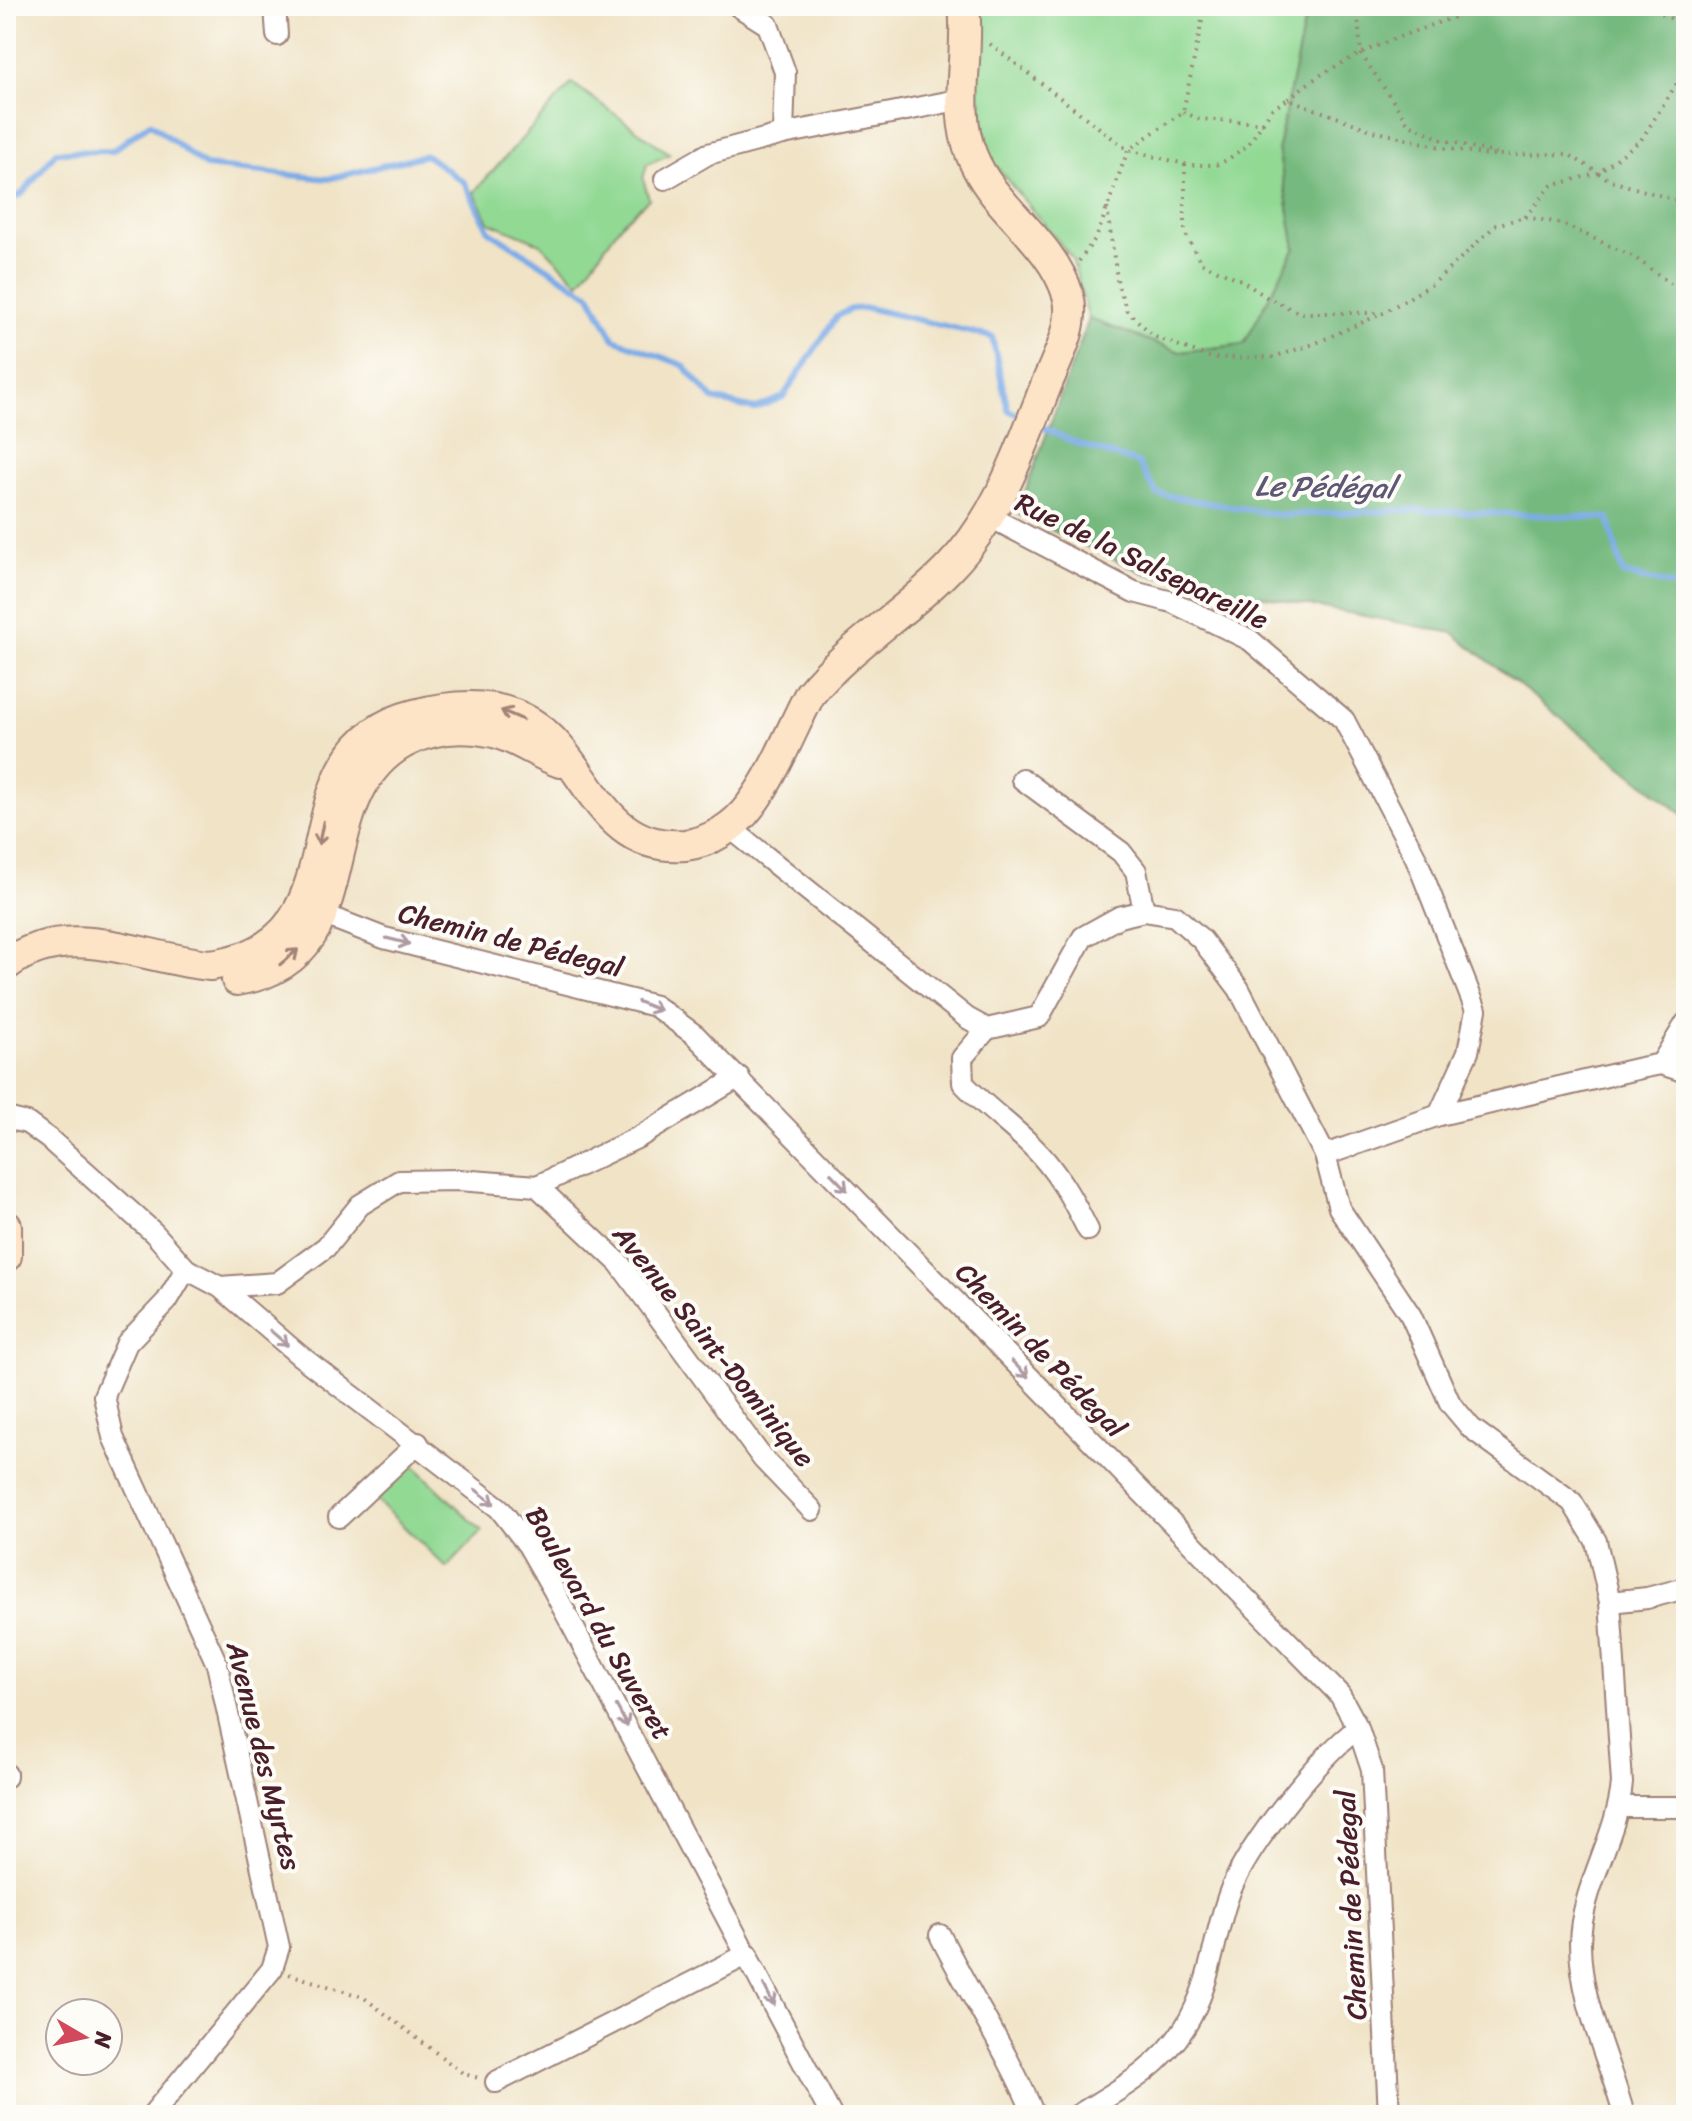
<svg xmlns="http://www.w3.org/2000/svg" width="1692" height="2121" font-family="Sriracha,sans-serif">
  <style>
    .green { fill: #92d994; stroke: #6e7c60; stroke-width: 2 }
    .forest { fill: #75b97e; stroke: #606c54; stroke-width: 2 }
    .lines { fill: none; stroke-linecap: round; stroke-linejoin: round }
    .stream { stroke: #7dace7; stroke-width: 6 }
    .street-casing { stroke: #9d8178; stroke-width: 24 }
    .secondary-casing { stroke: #9d8178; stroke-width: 34 }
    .path { stroke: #9d8178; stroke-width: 4; stroke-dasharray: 2 6; stroke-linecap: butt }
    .street { stroke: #fff; stroke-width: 20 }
    .secondary { stroke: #fee4c6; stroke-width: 30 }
    .oneway { stroke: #a48278 }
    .oneway2 { stroke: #ae9aa0 }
    .labels { text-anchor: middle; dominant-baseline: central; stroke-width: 8; stroke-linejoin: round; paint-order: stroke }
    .street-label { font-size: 28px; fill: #4a1f2b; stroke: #fdfcf7 }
    .water-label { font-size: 30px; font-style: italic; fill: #5e5776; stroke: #fdfcf7 }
  </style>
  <rect width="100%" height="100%" fill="#fdfcf7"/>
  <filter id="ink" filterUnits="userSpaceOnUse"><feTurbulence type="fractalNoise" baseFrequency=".0125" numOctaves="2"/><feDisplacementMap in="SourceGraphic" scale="16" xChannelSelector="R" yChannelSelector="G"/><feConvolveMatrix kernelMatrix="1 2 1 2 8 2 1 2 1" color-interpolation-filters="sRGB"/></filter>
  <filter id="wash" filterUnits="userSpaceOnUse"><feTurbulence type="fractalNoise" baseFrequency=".006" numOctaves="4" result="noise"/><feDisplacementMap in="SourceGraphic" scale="32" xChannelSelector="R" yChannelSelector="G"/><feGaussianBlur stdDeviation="1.8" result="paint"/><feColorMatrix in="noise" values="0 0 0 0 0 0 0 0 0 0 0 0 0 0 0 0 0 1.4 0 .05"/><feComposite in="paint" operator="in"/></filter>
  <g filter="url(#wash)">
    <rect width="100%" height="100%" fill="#f0e3c6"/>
    <g class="green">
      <path d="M979 6H1314L1304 24 1278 148 1295 248 1244 344 1180 352 1089 319 1072 258 989 158 977 87Z"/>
      <path d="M572 83 670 154 647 164 643 179 649 199 623 222 579 283 540 243 489 222 474 192Z"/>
      <path d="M411 1463 482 1531 447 1568 376 1500Z"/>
    </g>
    <path class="forest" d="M1314 6H1686V817L1453 633 1145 574 1017 514 1089 319 1180 352 1244 344 1295 248 1278 148 1304 24Z"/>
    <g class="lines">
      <g class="stream">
        <path d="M6 201 22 194 56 152 112 151 150 123 205 166 328 179 426 155 465 183 489 231 590 295 614 339 683 365 713 399 754 409 783 397 837 316 851 309 867 308 992 337 1008 410 1023 417"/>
        <path d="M1040 426 1078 444 1138 463 1157 494 1280 515 1416 510 1608 518 1623 574 1681 587 1686 594"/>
      </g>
    </g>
  </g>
  <g filter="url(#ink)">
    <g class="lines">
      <defs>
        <g id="street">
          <path d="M275 6 277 35"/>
          <path d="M738 6 768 25 785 72 783 134"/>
          <path d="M665 179 708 154 783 134 963 99"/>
          <path d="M988 516 1134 592 1172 602 1250 640 1344 720 1416 858 1476 1010 1468 1052 1439 1115"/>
          <path d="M1022 779 1121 852 1136 871 1144 911"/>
          <path d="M729 827 967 1018 987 1029 1039 1017 1083 937 1119 917 1144 911 1175 916 1202 940 1239 989 1325 1155 1339 1208 1411 1316 1450 1403 1471 1428 1572 1502 1596 1541 1610 1602 1622 1783C1617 1838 1581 1887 1580 1943 1580 2003 1609 2058 1624 2115"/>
          <path d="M312 910 384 938 655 1006 695 1035 1340 1695 1358 1728 1372 1770 1389 2115"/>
          <path d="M987 1029 962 1058 963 1083C984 1106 1010 1124 1032 1146 1056 1169 1073 1200 1088 1230"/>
          <path d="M1661 1064 1686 1023"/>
          <path d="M6 1118 27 1123 49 1139 154 1233 186 1269 220 1287 299 1355 499 1508 528 1545 553 1589 831 2115"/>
          <path d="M1325 1155 1439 1115 1641 1068 1661 1064 1686 1072"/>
          <path d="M537 1186 619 1263 763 1459 812 1510"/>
          <path d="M220 1287 277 1283 326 1247 360 1205 399 1181 459 1180 537 1186 639 1137 739 1077"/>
          <path d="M339 1517 418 1443"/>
          <path d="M1610 1602 1647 1598 1686 1588"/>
          <path d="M6 1777V1774"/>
          <path d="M1620 1807H1686"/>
          <path d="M940 1935C970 1996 1008 2052 1034 2115"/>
          <path d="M496 2082 748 1954"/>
          <path d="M152 2115 272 1969 279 1947 217 1664 113 1437 104 1396 127 1343 167 1301 186 1269"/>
          <path d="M1078 2115C1118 2090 1159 2069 1185 2027 1213 1982 1213 1934 1231 1889 1251 1842 1317 1759 1358 1728"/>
        </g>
        <g id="secondary">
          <path d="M6 965C68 917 141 959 210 965 375 945 270 751 414 715 452 705 496 701 531 723 589 759 598 852 685 845 711 842 734 827 750 806 775 773 791 730 810 694 850 645 906 613 949 568 998 518 1020 451 1045 388 1056 360 1077 325 1068 295 1051 239 993 209 972 156 952 109 970 55 964 6"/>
          <path d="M237 980C374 958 303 797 405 742 433 727 463 725 494 732 517 738 538 754 560 762"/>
          <path d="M6 1226V1256"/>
        </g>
      </defs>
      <use href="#street" class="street-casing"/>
      <use href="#secondary" class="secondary-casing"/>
      <g class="path">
        <path d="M1357 6 1361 54 1408 123 1440 139 1498 154"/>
        <path d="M1648 6 1686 27"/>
        <path d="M990 44 1128 150 1189 165H1216L1227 160 1248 145 1272 109 1288 99 1374 131 1445 148 1488 155 1568 154 1611 181 1686 203"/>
        <path d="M1288 99C1343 52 1417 31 1485 6"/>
        <path d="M1183 112 1199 119 1266 123"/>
        <path d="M1185 164V233L1201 263 1239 279 1268 298 1300 313H1383L1434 283 1496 225 1525 217 1560 223 1634 257 1686 295"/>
        <path d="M1107 208 1118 286 1127 311 1155 337 1212 358 1273 357 1314 344 1381 314"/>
        <path d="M1525 217 1551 186 1598 173 1641 140 1686 69"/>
        <path d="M1079 261 1097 236 1128 150 1183 112 1205 6"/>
        <path d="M289 1974 363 1997 464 2074 479 2078"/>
      </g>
      <use href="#street" class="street"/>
      <use href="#secondary" class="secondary"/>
    </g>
    <defs><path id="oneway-shaft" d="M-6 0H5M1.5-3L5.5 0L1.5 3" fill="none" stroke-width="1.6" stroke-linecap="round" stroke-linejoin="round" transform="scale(2)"/></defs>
    <g class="oneway">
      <use href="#oneway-shaft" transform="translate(512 715) rotate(-157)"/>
      <use href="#oneway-shaft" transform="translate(321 833) rotate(101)"/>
      <use href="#oneway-shaft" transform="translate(289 957) rotate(-40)"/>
    </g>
    <g class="oneway2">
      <use href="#oneway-shaft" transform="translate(398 941) rotate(14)"/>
      <use href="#oneway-shaft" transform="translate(649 1006) rotate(22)"/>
      <use href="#oneway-shaft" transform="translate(839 1182) rotate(46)"/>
      <use href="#oneway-shaft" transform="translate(279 1338) rotate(41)"/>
      <use href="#oneway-shaft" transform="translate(1020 1369) rotate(45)"/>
      <use href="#oneway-shaft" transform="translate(485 1497) rotate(38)"/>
      <use href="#oneway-shaft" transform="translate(622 1716) rotate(62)"/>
      <use href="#oneway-shaft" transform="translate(769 1995) rotate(63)"/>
    </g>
  </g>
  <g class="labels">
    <g class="street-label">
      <text transform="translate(1142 561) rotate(26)">Rue de la Salsepareille</text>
      <text transform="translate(511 940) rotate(14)">Chemin de Pédegal</text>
      <text transform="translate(714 1346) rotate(51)">Avenue Saint-Dominique</text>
      <text transform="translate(1041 1350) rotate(46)">Chemin de Pédegal</text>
      <text transform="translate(599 1623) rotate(60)">Boulevard du Suveret</text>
      <text transform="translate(264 1756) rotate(76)">Avenue des Myrtes</text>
      <text transform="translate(1351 1905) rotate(-93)">Chemin de Pédegal</text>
    </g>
    <g class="water-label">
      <text transform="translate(1325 487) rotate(1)">Le Pédégal</text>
    </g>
  </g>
  <rect width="1692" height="2121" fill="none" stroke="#fdfcf7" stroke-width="32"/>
  <g transform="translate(84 2037) rotate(99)"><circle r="38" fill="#fdfcf7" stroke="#b5a4a5" stroke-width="2"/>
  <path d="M0-6L14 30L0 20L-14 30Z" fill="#d1495b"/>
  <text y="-12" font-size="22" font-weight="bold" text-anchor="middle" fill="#4a1f2b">N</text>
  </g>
</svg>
